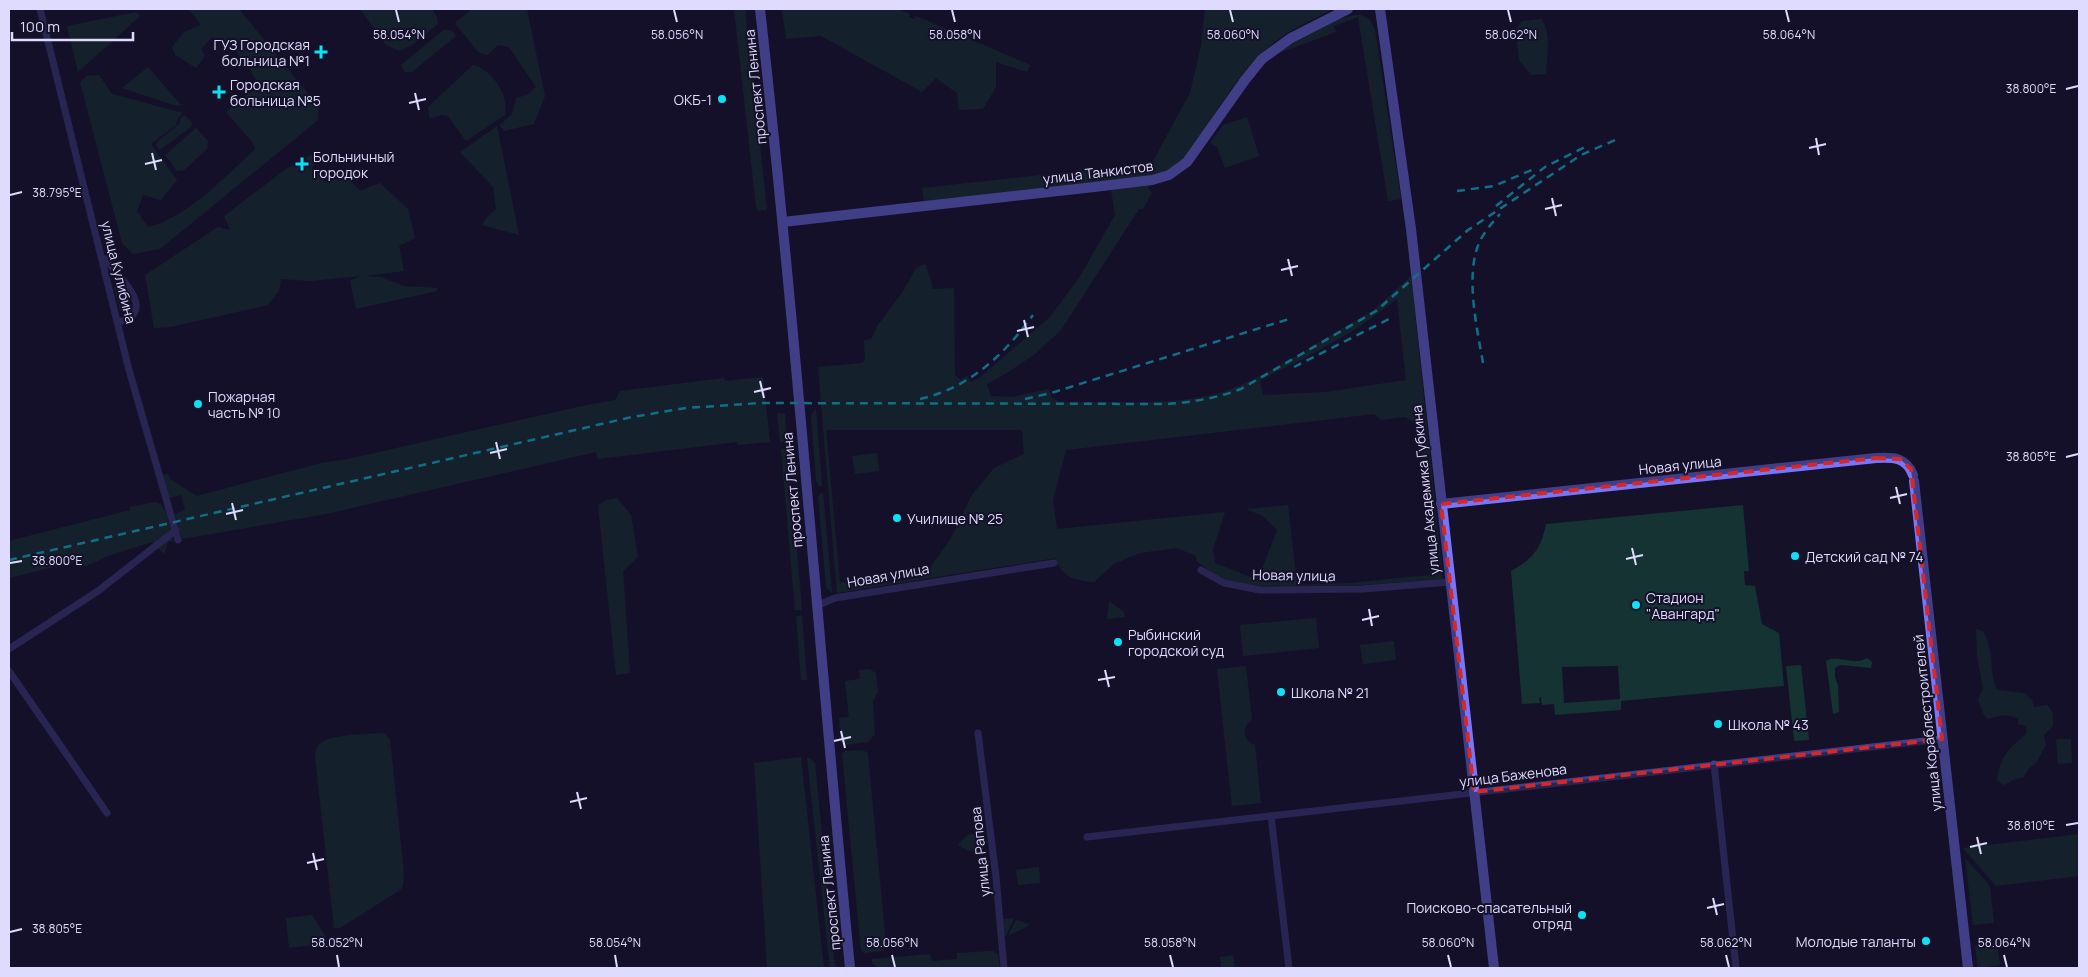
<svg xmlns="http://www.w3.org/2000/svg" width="2088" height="977" font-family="Manrope,sans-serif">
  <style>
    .green { fill: #143332; fill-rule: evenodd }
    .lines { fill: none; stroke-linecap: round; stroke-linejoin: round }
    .street { stroke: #403e86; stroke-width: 7 }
    .secondary { stroke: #7775fb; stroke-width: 10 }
    .rail { stroke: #0de1f7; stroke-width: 2.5; stroke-dasharray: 8 6; stroke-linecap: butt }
    .marked { fill: none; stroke: #d62828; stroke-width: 4; stroke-dasharray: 10 6; stroke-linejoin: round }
    .ticks { fill: none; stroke: #dedbfe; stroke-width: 2 }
    .poi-dot { fill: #0de1f7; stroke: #151129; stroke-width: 2 }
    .labels { text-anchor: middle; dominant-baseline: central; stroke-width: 4; stroke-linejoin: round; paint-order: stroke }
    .poi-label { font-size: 14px; fill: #dedbfe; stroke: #151129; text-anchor: start }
    .street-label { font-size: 14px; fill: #dedbfe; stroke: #151129 }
    .ticks-label { font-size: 12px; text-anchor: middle; fill: #dedbfe; stroke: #151129; stroke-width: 4; stroke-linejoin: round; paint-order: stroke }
  </style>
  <rect width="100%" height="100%" fill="#151129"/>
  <g class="green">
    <path d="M189 9H239L319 107 318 120 160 249 133 254 122 243 80 82 87 76 99 75 112 94 183 113 178 118 176 125 151 144 177 180 161 200 143 195 137 211 148 227C187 218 226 176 255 149L253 143 226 112 259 85C248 65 235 44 212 37L201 49 205 56 196 68 175 55 172 47 184 32 201 25Z"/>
    <path d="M360 9H432L437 17 438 24 412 45 399 51 386 45Z"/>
    <path d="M472 9H527L545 96 534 124 504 131 500 125 512 114 516 98 527 95 536 87 509 47 498 45 488 55 478 52 455 23Z"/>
    <path d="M734 9H745L767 210 758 211 756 207Z"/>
    <path d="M782 9H898L910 14 909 17 914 19 916 16 1030 65 1027 72 996 62V87L983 109 959 110 957 93 936 78 922 92 821 36 786 39Z"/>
    <path d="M1205 9H1333C1311 21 1286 31 1267 48 1233 78 1211 122 1185 159 1172 169 1161 173 1144 176L924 202 922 188 1152 163 1190 93 1201 46Z"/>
    <path d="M136 12 140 16 78 72 67 26Z"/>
    <path d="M1361 15 1370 20 1375 30 1401 199 1388 201 1358 17 1334 26 1336 32 1279 53 1278 52C1299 38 1337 14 1361 15Z"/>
    <path d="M1541 19C1552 31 1547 58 1546 74L1531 75 1519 60 1516 29 1522 21Z"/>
    <path d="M445 29 452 31 456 36 412 72H405L401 65Z"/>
    <path d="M473 65C492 70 509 94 505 115L466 141 448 116 441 115 430 119 428 107Z"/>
    <path d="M148 67 181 105 177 106 122 88Z"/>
    <path d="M185 115 192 123V126L160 150 156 145 157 142 180 123V119Z"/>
    <path d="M1247 117 1259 156 1225 168 1217 147 1210 143 1223 125Z"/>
    <path d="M497 126 519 235 482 225 485 219 496 209 493 187 460 152Z"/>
    <path d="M196 128 208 141 207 149 184 170 177 171 165 155Z"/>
    <path d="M320 150 322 157 312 167 325 182 341 172 360 191 380 183 408 209 415 238 399 246 404 271 365 276 381 277 404 286 437 288V291L356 309 350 281 360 276 310 281 281 279 279 291 268 305 170 327 154 328 145 275 218 227 230 230 224 216 286 169Z"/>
    <path d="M1151 185 1148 188 1152 193 1143 209H1139L1061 330 1035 354 1010 371 987 384 991 396 1012 397 1049 389 1052 398 1060 402C1110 401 1163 406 1212 395 1258 384 1315 343 1357 320L1375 309 1411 276 1443 579 1363 585 1260 586 1236 583 1217 577 1197 561 1196 556 1177 548 1140 553 1114 564 1094 582C1076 581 1061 577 1056 558L837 593 818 367 862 363 865 360 864 341 872 338 876 328 904 290 916 268 924 264 926 265 933 289 954 288 955 375 960 380 967 376 971 382 979 378 1050 317 1079 278 1115 215 1111 190ZM1397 299 1406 380 1326 392 1263 395 1260 380 1307 357 1359 327ZM1374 414 1381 420 1405 417 1417 424 1422 461H1425L1433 571 1429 575 1350 583 1297 585 1288 505 1246 509 1263 516 1277 530 1258 580 1215 563 1213 549 1225 512 1057 529 1053 501 1066 450ZM826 430H1022L1024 454 994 468 972 495 950 540 923 577 887 583 840 582Z"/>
    <path d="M122 286 128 306 126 312 120 311 114 287Z"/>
    <path d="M763 377 770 442 737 445V442L598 459 596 452 326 514 182 539 175 514 185 510 181 495 169 498 162 475 168 474 170 479 197 496 321 463 348 459 582 406 615 400 620 391 724 378 725 381Z"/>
    <path d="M816 409 822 486H819L816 480 811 415Z"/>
    <path d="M777 413 785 414 787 441 780 442Z"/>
    <path d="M788 448 802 610H795L781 449Z"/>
    <path d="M877 453 879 471 855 474 852 456Z"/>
    <path d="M823 492 832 593 826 587 818 496Z"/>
    <path d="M617 498 631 515 638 557 623 571 630 673 616 675 598 505 606 500Z"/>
    <path d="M155 502 161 504 167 514 173 541 168 542 164 554 152 542 111 555 84 567 79 561 9 578V541L130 510V507Z"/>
    <path d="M1743 505 1749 571H1744L1745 585 1755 586 1762 624 1779 633 1784 686 1621 701V710L1555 715 1554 704 1542 705 1541 697 1539 698 1540 703 1522 704 1511 571C1533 559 1541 549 1546 524ZM1618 666 1620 699 1564 703 1562 667Z"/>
    <path d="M1109 601 1124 612 1125 617 1107 619Z"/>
    <path d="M802 615 807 680H801L796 616Z"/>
    <path d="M1316 618 1319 648 1243 656 1240 625Z"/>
    <path d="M1976 629 1983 631C1995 651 1988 670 1997 690L2024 693 2032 700 2034 707 2047 705 2053 713V726L2044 735 2046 745 2036 763 2029 768 2023 778 2015 779 2004 785 1997 781C1999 757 2009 749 2026 734V726L2018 724V718C2007 714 1999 715 1988 719L1983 713 1978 699 1983 689 1977 656Z"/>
    <path d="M1394 641 1396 660 1363 664 1360 645Z"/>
    <path d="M1867 658 1872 662 1871 668 1840 665 1835 668V677L1838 685 1839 712 1833 714 1826 661C1838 653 1851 667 1867 658Z"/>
    <path d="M1801 665 1809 740 1794 741 1786 666Z"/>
    <path d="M1246 666 1252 720C1241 727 1243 741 1255 745L1261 803 1232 806 1217 669Z"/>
    <path d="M869 669 876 673 878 692 873 701 875 734 868 742 844 745 841 741 839 718 849 717 845 681 860 679 859 670Z"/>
    <path d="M384 733 390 739 404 874 403 886 400 890 340 928H334L315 757C316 752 316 746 321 743 331 734 370 734 384 733Z"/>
    <path d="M2056 739H2071L2072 763 2058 764Z"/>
    <path d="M861 750 867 752 868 755 886 944V948L882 951 864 953 861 950 842 754 845 751Z"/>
    <path d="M801 757 824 968H767L754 763Z"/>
    <path d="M807 758H810L815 763 835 968H830Z"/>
    <path d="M977 833 979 850 968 851 958 845 967 835Z"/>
    <path d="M2079 834V876L1996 886 1963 848Z"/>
    <path d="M1965 858 1990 886 1994 923 1973 925Z"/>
    <path d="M1039 867 1040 883 1018 885 1016 870Z"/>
    <path d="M312 915 326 937 313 945 289 948 286 918Z"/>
    <path d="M1014 918 1006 936H1005L1003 919Z"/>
    <path d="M1016 920 1029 924 1028 926 1008 936Z"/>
    <path d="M1997 943 2000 965 1978 968 1975 946Z"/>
    <path d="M993 951 998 954 1000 968H878L872 963V959L930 954 932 961 957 959V953Z"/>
    <path d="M1233 955 1235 968H1221L1220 957Z"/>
  </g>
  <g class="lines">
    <g class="street">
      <path d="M40 9 129 370 178 540"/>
      <path d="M105 259C118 275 160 313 118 322"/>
      <path d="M1201 570 1224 583 1260 590 1362 589 1450 582"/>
      <path d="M816 606 835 598 1054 563"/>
      <path d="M9 649 98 591 176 530"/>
      <path d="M9 671 107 813"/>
      <path d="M978 733 996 877 1004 968"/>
      <path d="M1714 764 1736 968"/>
      <path d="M1271 816 1289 968"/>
      <path d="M1087 837 1942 739"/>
    </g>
    <g class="secondary">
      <path d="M760 9C796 328 819 648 850 968"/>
      <path d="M1380 9 1411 229 1494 968"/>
      <path d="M783 222 1094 187 1152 180 1169 175 1187 162 1245 80 1262 59 1291 38 1348 9"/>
      <path d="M1914 481 1968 968"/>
      <path d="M1441 504 1876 458C1893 457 1906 457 1913 475"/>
    </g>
    <g class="rail">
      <path d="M1457 191 1494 186 1534 169"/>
      <path d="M1496 206 1545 167 1585 147"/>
      <path d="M1483 363C1477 328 1465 276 1479 243 1484 232 1492 223 1500 214"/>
      <path d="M1294 367 1389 319"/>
      <path d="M920 399C969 388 1004 355 1033 315"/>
      <path d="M1025 399 1051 393 1289 319"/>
      <path d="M9 560 632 417 686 408 761 403 1168 404C1193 402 1217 398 1241 389L1376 311 1468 230 1581 155 1615 140"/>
    </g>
  </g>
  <path d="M0 0H2088V977H0ZM1876 458 1900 459 1911 469 1942 739 1474 792 1441 504Z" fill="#151129" fill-opacity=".55" fill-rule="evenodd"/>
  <path class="marked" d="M1876 458 1900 459 1911 469 1942 739 1474 792 1441 504Z"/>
  <path class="ticks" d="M396 10 399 22M674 10 677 22M952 10 955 22M1230 10 1233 22M1508 10 1511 22M1786 10 1789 22M2066 89 2078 86M415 93 419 110M409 103 426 99M1816 138 1819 155M1809 148 1826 144M152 153 156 170M145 164 162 160M10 195 22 192M1552 198 1556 216M1545 209 1562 205M1288 259 1292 276M1281 270 1298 266M1024 320 1028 337M1017 331 1034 327M760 381 764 398M754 392 771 388M496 442 500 459M490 453 507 449M2066 457 2078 454M1896 487 1900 504M1890 498 1907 494M232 503 236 520M226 514 243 510M1632 548 1636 565M1626 559 1643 555M10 563 22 561M1369 609 1372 626M1362 620 1379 616M1105 670 1109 687M1098 680 1115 677M841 731 845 748M834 741 851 737M577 792 581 809M570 802 587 798M2066 825 2078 823M1977 837 1981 854M1970 847 1987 843M313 853 317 870M307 863 324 859M1713 898 1717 915M1707 908 1724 904M10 932 22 929M337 955 339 967M615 955 617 967M892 955 895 967M1170 955 1173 967M1448 955 1451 967M1726 955 1729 967M2004 955 2007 967"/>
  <g class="poi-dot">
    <path d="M318.5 44.5h5v5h5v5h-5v5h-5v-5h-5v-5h5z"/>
    <path d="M216.5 84.5h5v5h5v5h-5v5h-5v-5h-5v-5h5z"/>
    <circle cx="722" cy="99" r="5"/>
    <path d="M299.5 156.5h5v5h5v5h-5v5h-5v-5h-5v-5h5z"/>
    <circle cx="198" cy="404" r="5"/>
    <circle cx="897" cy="518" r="5"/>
    <circle cx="1795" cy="556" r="5"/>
    <circle cx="1636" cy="605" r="5"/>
    <circle cx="1118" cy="642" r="5"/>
    <circle cx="1281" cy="692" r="5"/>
    <circle cx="1718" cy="724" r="5"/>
    <circle cx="1582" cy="915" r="5"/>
    <circle cx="1926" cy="941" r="5"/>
  </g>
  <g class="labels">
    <g class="poi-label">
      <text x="310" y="44" text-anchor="end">ГУЗ Городская<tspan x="310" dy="16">больница №1</tspan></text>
      <text x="230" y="84">Городская<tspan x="230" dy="16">больница №5</tspan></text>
      <text x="712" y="99" text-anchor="end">ОКБ-1</text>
      <text x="313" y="156">Больничный<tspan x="313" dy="16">городок</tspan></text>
      <text x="208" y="396">Пожарная<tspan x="208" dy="16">часть № 10</tspan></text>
      <text x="907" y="518">Училище № 25</text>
      <text x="1805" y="556">Детский сад № 74</text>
      <text x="1646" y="597">Стадион<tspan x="1646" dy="16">"Авангард"</tspan></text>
      <text x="1128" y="634">Рыбинский<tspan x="1128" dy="16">городской суд</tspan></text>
      <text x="1291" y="692">Школа № 21</text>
      <text x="1728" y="724">Школа № 43</text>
      <text x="1572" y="907" text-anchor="end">Поисково-спасательный<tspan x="1572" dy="16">отряд</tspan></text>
      <text x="1916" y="941" text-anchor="end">Молодые таланты</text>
    </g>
    <g class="street-label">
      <text transform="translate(755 87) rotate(-96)">проспект Ленина</text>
      <text transform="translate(1098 172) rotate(-7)">улица Танкистов</text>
      <text transform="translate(119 272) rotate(76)">улица Кулибина</text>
      <text transform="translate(1680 465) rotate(-6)">Новая улица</text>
      <text transform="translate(792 490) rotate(-95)">проспект Ленина</text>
      <text transform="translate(1425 490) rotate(-96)">улица Академика Губкина</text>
      <text transform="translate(888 575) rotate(-10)">Новая улица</text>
      <text transform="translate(1294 575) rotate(1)">Новая улица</text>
      <text transform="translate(1927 723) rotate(-96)">улица Кораблестроителей</text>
      <text transform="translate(1513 775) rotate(-7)">улица Баженова</text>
      <text transform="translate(980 852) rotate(-96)">улица Рапова</text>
      <text transform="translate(829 893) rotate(-96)">проспект Ленина</text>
    </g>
  </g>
  <g class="ticks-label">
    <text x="399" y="39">58.054°N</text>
    <text x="677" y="39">58.056°N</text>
    <text x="955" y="39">58.058°N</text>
    <text x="1233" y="39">58.060°N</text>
    <text x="1511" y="39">58.062°N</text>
    <text x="1789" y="39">58.064°N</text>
    <text x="2031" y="93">38.800°E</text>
    <text x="57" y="197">38.795°E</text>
    <text x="2031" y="461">38.805°E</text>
    <text x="57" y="565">38.800°E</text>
    <text x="2031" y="830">38.810°E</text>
    <text x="57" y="933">38.805°E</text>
    <text x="337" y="947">58.052°N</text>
    <text x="615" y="947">58.054°N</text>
    <text x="892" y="947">58.056°N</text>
    <text x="1170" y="947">58.058°N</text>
    <text x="1448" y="947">58.060°N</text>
    <text x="1726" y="947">58.062°N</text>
    <text x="2004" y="947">58.064°N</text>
  </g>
  <rect width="2088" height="977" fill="none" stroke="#dedbfe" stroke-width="20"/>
  <path d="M12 32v8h121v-8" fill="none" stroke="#dedbfe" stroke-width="2.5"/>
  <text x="20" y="32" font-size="15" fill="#dedbfe" stroke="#151129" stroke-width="4" paint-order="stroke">100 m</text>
</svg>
